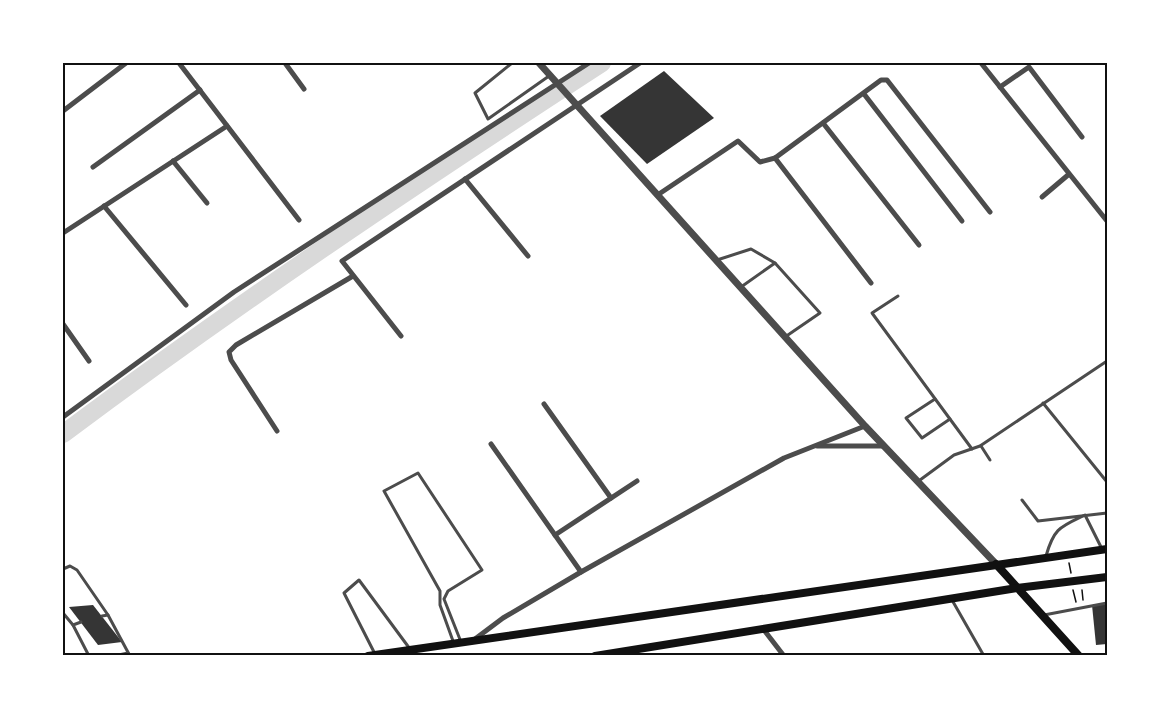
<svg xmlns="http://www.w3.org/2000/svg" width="1170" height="719" font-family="'DM Sans',sans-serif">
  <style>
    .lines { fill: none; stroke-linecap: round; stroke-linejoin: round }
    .river { stroke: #d9d9d9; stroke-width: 18 }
    .building { fill: #353535 }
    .path { stroke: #111; stroke-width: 1.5 }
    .service { stroke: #4c4c4c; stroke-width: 3 }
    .minor { stroke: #4c4c4c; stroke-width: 5 }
    .tertiary { stroke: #4c4c4c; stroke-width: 7 }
    .primary { stroke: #111; stroke-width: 8 }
    .neatline { fill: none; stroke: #111; stroke-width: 2 }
  </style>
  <rect width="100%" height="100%" fill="#fff"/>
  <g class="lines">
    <path class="river" d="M63 434C238 303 419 182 602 63"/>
  </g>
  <g class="building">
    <path d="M664 71 714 118 647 164 600 116Z"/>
    <path d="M1107 604V644L1096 645 1092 605Z"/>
    <path d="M93 605 122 642 98 645 69 607Z"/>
  </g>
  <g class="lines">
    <g class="path">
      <path d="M1069 563 1071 573"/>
      <path d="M1073 590 1076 602"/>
      <path d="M1082 590 1083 600"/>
    </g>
    <g class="service">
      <path d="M512 63 475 93 488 119 549 76"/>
      <path d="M717 260 751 249 775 263"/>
      <path d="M741 287 775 263 820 313 785 337"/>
      <path d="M898 296 872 313 972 449"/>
      <path d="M935 399 906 418 922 438 950 419"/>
      <path d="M1043 403 1107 482"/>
      <path d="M981 446 990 460"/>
      <path d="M920 480 954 455 980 446 1107 361"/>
      <path d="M1022 500 1038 521 1107 513"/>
      <path d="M1046 556C1054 528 1060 527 1085 515L1101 547"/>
      <path d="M63 569 70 566 77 570 108 615"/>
      <path d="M952 600 984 656"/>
      <path d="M63 613 73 625"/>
      <path d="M1044 615 1107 603"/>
      <path d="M102 616 108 615 130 656"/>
      <path d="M81 622 73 625 89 656"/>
      <path d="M453 641 440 605V591L384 491 418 473 482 570 448 591 444 599 461 642"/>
      <path d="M375 654 344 593 359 580 410 649"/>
      <path d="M114 656 128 653"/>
    </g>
    <g class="minor">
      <path d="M179 63 299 220"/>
      <path d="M285 63 304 89"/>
      <path d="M981 63 1107 221"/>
      <path d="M1000 87 1029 67 1082 137"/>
      <path d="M864 94 962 221"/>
      <path d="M63 111 126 63"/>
      <path d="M823 123 919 245"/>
      <path d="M775 158 871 283"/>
      <path d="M173 161 207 203"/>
      <path d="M93 167 200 90"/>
      <path d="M465 179 528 256"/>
      <path d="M659 194 738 141 760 162 775 158 881 80H887L990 212"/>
      <path d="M1042 197 1068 175"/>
      <path d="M104 206 186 305"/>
      <path d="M63 233 227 126"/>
      <path d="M63 324 89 361"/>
      <path d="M401 336 342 261 640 63"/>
      <path d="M544 404 611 498"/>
      <path d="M63 417 234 292 589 63"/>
      <path d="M277 431 231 360 229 352 236 345 353 276"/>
      <path d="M491 444 581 572"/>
      <path d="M817 446H884"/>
      <path d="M555 535 637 481"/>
      <path d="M764 630 784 656"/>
      <path d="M475 639 503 618 581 572 784 458 865 426"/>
    </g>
    <path class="tertiary" d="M539 63 865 426 996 564"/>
    <g class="primary">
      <path d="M996 564 1079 656"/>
      <path d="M368 656 1107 549"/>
      <path d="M595 656 1017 588 1107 577"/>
    </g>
  </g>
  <rect width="1170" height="719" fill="none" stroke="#ffffff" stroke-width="129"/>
  <rect x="64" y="64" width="1042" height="590" class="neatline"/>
</svg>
